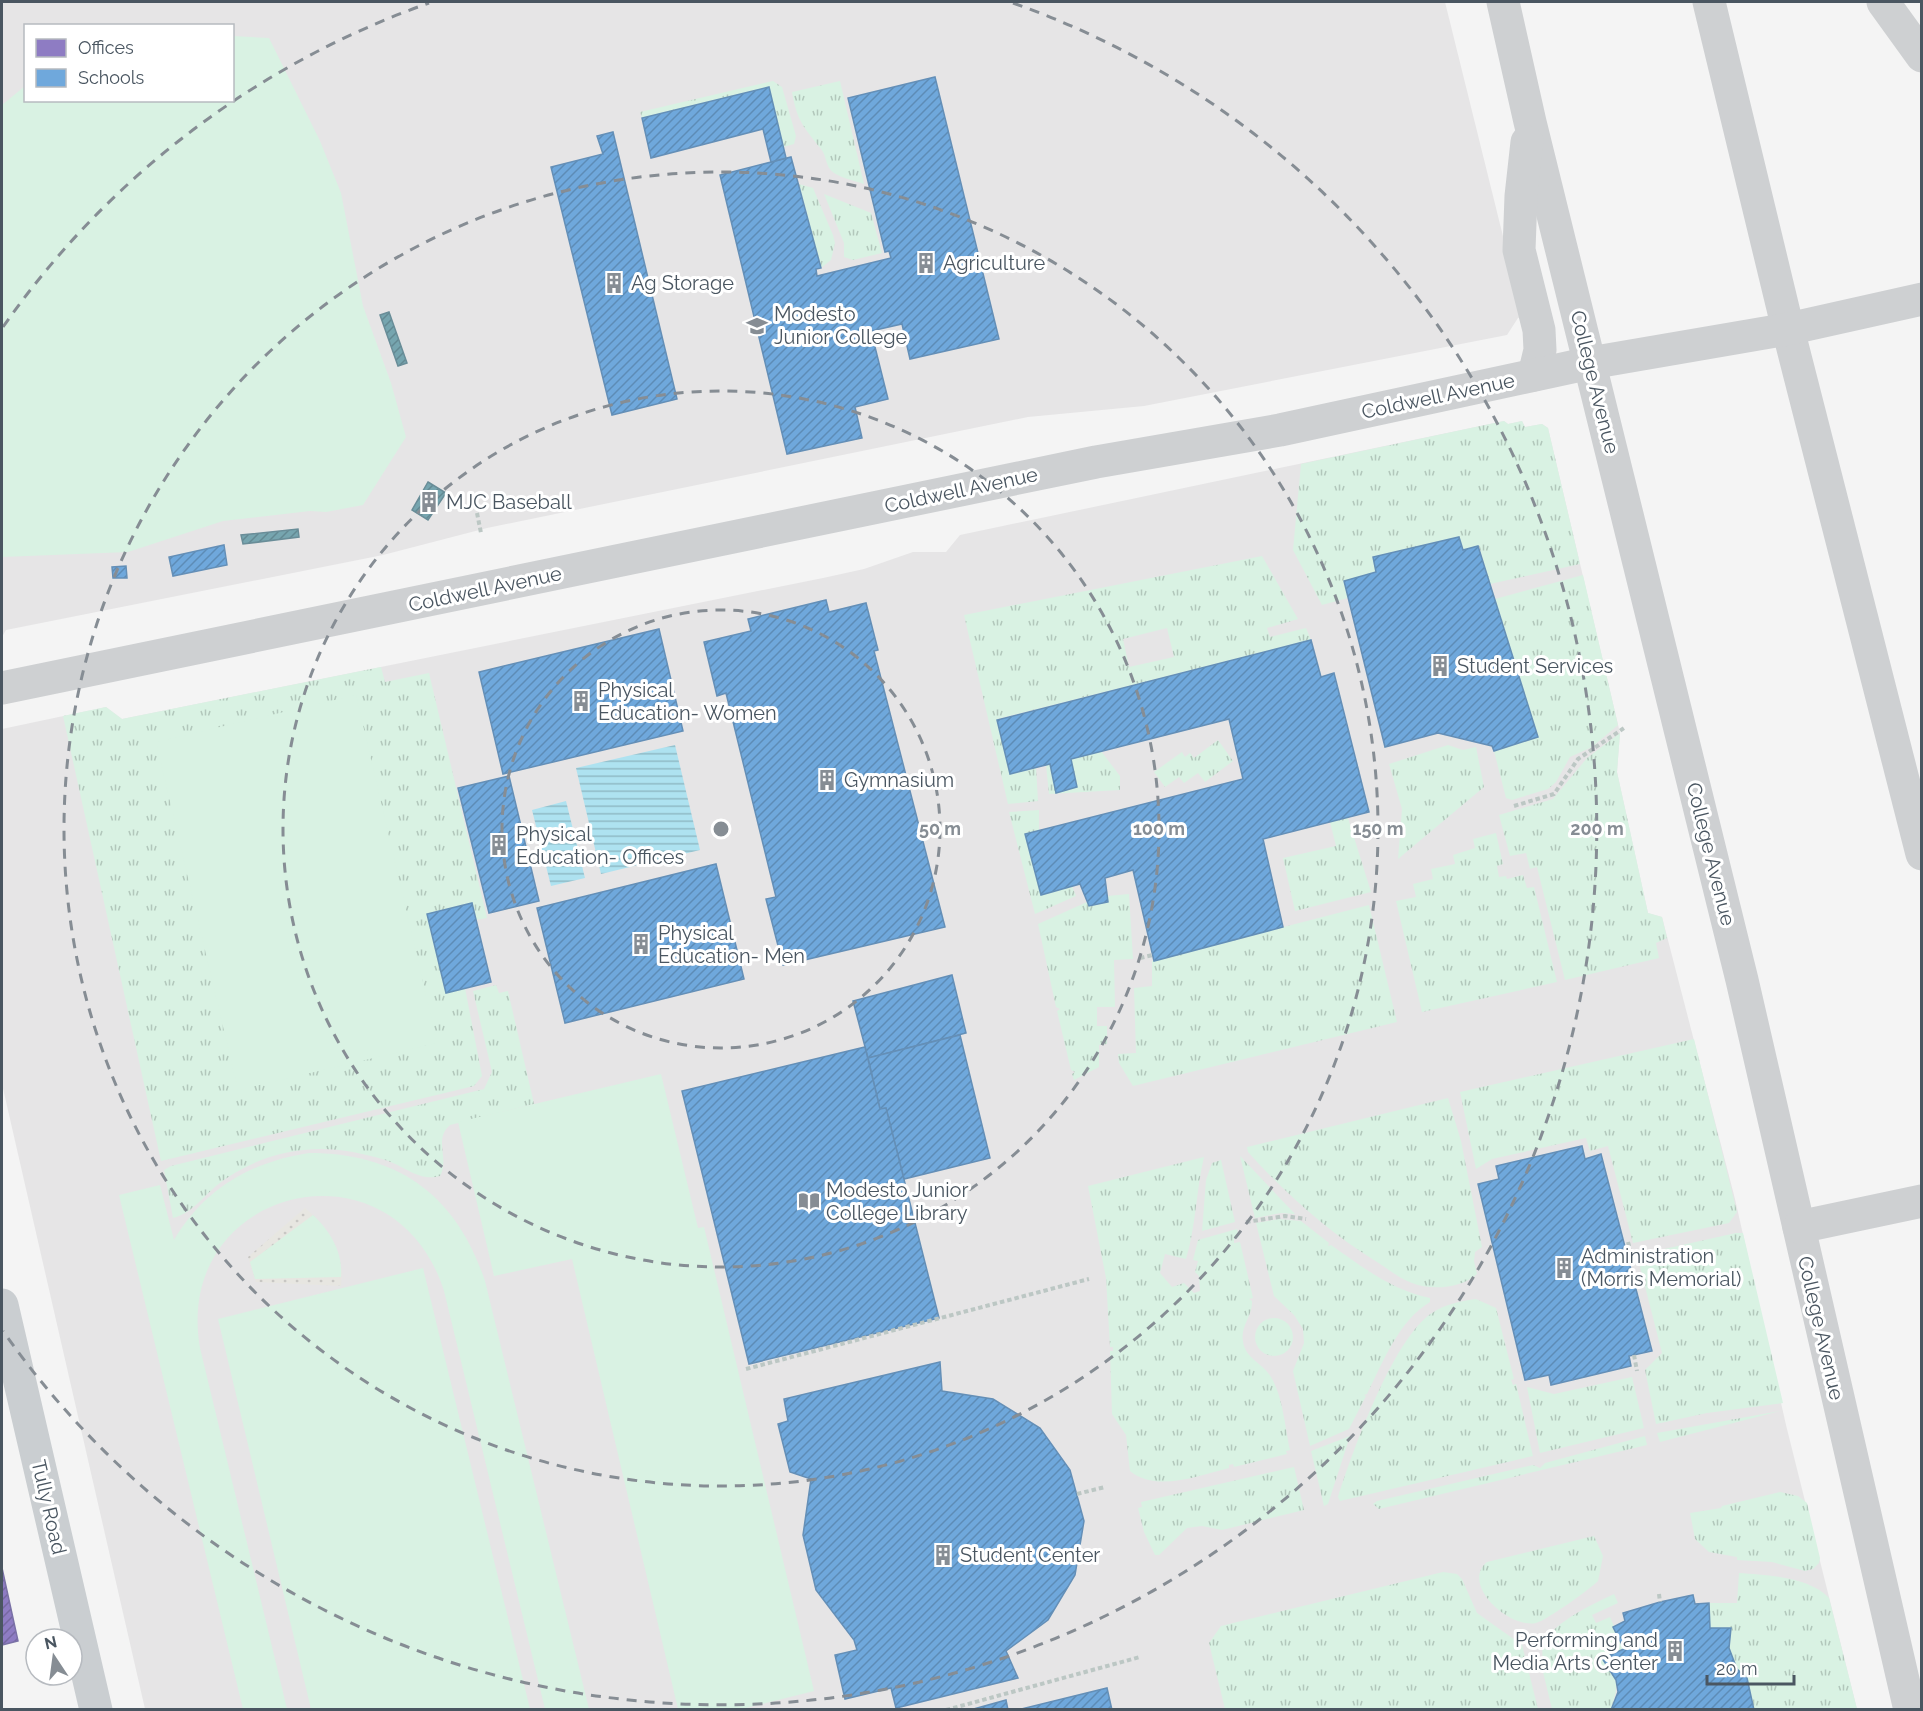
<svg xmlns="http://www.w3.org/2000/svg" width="1923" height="1711" font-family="Raleway,sans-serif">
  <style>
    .education { fill: #e6e5e6; fill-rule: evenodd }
    .grass { fill: url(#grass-tufts); fill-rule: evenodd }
    .sand { fill: url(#sand-dots) }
    .pitch { fill: #d9f2e3 }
    .water { fill: url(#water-rules) }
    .offices { fill: url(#offices-hatch); stroke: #7a71a6; stroke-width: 1.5 }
    .schools { fill: url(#schools-hatch); stroke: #648fb7; stroke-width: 1.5 }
    .public { fill: url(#public-hatch); stroke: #698d98; stroke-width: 1.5 }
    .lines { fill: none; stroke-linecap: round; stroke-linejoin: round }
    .path { stroke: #bcc7c4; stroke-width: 4; stroke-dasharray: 4.5 3; stroke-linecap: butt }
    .minor { stroke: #ced0d2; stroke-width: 33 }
    .major { stroke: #caced1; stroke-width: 33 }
    .ring { fill: none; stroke: #868d94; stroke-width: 3; stroke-dasharray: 10 8 }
    .labels { text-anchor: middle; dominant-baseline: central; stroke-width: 6; stroke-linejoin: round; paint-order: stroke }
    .poi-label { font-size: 20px; fill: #4a5661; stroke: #fff; text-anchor: start }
    .street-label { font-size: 20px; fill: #4a5661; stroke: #fff }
    .centre { fill: #868d94; stroke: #fff; stroke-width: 3 }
    .ring-label { font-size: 18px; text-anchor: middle; font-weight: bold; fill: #868d94; stroke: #fff; stroke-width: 6; stroke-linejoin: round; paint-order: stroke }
  </style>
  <defs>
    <pattern id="grass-tufts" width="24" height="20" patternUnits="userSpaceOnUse" patternTransform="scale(1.5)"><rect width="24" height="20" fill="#d9f2e3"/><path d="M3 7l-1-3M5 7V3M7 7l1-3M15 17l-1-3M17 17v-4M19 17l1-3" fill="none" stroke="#b2c7bb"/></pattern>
    <pattern id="sand-dots" width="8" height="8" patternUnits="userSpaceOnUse" patternTransform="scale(1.5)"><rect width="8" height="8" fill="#e7e6e1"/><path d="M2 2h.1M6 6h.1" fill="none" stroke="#c8c7c4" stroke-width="1.8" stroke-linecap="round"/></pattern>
    <pattern id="water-rules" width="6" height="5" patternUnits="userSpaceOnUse" patternTransform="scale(1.5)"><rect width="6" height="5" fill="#aee2f0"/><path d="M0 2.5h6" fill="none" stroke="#90bac6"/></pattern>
    <pattern id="offices-hatch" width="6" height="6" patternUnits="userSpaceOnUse" patternTransform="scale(1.5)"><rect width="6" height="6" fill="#8e7cc3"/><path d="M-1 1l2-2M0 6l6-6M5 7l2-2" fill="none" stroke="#7668a2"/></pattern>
    <pattern id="schools-hatch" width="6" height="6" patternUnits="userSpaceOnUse" patternTransform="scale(1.5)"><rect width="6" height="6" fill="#6fa8dc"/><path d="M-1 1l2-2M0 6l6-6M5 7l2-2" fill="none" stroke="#5d8cb6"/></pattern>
    <pattern id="public-hatch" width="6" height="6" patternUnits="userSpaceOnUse" patternTransform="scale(1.5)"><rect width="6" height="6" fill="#76a5af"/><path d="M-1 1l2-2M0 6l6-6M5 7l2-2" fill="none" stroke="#638992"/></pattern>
  </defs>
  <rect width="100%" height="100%" fill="#f4f4f4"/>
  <g class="education">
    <path d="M2 2H1445L1523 317 1518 318 1507 335 1144 406 1028 417 487 528 383 555 6 630 2 637ZM26 26H232V100H26Z"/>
    <path d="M1504 421 1508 424 1522 421 1525 427 1542 424 1548 428 1620 733 1617 772 1648 913 1662 917 1735 1199 1786 1425 1857 1709H145L2 1084V729L106 707 122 719 823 578 864 569 913 552H946L960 535Z"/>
  </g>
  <g class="grass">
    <path d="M773 81 782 87 796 136 794 144 783 147 768 87 642 118 640 112Z"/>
    <path d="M840 81 864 184C855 181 842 178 834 173 825 167 827 156 821 149 803 126 797 121 792 92Z"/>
    <path d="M799 184 813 188 833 235 835 243 831 260 821 268Z"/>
    <path d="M824 194 871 213 882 253 853 260 844 257V243Z"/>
    <path d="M1504 421 1508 424 1522 421 1525 427 1542 424 1548 428 1580 564 1490 584 1479 546 1463 550 1458 537 1373 557 1376 572 1344 581 1348 598 1322 605 1293 550 1301 464Z"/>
    <path d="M1262 556 1298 619 1267 628 1270 637 1306 628 1311 640 997 719 1010 773 1036 767 1038 801 1008 804 964 615ZM1167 628 1174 657 1129 667 1123 639Z"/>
    <path d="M1583 575 1618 725 1592 747 1570 757 1556 782 1548 789 1512 800 1506 798 1494 751 1538 736 1495 599Z"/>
    <path d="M381 667 385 682 429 673 487 918 476 920 471 903 427 914 446 992 465 988 482 1076 474 1086 161 1161 63 716 106 707 122 719Z"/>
    <path d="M1620 733 1617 772 1648 913 1662 917 1667 938 1656 943 1659 958 1565 980 1537 867 1530 869 1526 853 1510 856 1499 815 1553 799 1587 758Z"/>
    <path d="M1218 740 1233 761 1205 782 1198 773 1184 783 1179 777 1165 787 1154 772 1182 752 1185 757 1190 753 1194 758Z"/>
    <path d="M1448 745 1463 750 1476 747 1484 787 1398 859 1402 809 1389 764Z"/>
    <path d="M1101 751 1120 776V790L1049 794 1046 765 1050 764 1068 788 1077 786 1071 759Z"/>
    <path d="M1039 810V831L1025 835 1041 895 1072 886 1076 896 1035 914 1009 812Z"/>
    <path d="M1348 818 1371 892 1295 911 1283 858 1336 846 1330 822Z"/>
    <path d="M1496 833 1503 864 1497 866 1499 877 1506 876 1507 879 1523 875 1527 888 1534 887 1557 982 1422 1012 1396 901 1416 897 1413 884 1433 879 1431 869 1455 864 1453 855 1475 848 1473 839Z"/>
    <path d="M1129 894 1133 959 1114 960 1115 1007H1097V1026H1107V1044L1099 1045V1067L1074 1080 1072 1074 1075 1072 1071 1070 1057 1011 1060 1009 1056 1007 1038 924 1087 902 1089 906 1107 902V896Z"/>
    <path d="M1369 905 1397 1022 1133 1086 1119 1063 1118 1054 1136 1053 1134 988 1152 986V961Z"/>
    <path d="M496 985 499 993 508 991 534 1104 450 1125C433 1140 450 1158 440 1176 419 1182 405 1166 385 1160 358 1152 332 1147 304 1150 272 1153 241 1166 216 1186 201 1199 192 1213 173 1218L164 1170 171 1166 484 1089 492 1072 473 991Z"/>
    <path d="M1694 1039 1737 1212 1729 1223 1633 1243 1608 1146 1590 1151 1586 1138 1492 1159 1476 1169 1460 1092Z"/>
    <path d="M1448 1098 1461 1141 1482 1247 1475 1252 1474 1261 1477 1274C1462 1288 1432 1291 1412 1283 1400 1279 1388 1269 1377 1262 1328 1232 1287 1195 1248 1152L1247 1147Z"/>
    <path d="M1240 1156 1295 1214 1281 1213 1255 1218Z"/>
    <path d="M1204 1157C1196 1191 1196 1226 1186 1259L1165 1254 1160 1273 1172 1287 1184 1283 1194 1293 1200 1291 1199 1276 1195 1272 1198 1261 1193 1260 1198 1240 1237 1229 1239 1237 1234 1239V1243L1240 1242 1253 1298 1249 1299 1252 1301C1253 1315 1240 1327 1243 1341 1245 1359 1263 1363 1271 1377 1283 1397 1285 1427 1290 1450L1286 1451 1287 1454 1234 1467 1233 1464 1229 1465V1468C1200 1475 1157 1493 1130 1471L1126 1435 1112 1414 1110 1351H1113V1347H1110L1106 1278 1088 1186Z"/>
    <path d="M1221 1160 1235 1222 1202 1231 1206 1180 1212 1163Z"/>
    <path d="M1279 1219 1301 1221 1329 1243 1328 1246 1331 1245C1361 1266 1393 1291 1430 1298V1302C1399 1320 1382 1364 1367 1394L1364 1395 1366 1396 1349 1429 1310 1446 1293 1371 1304 1343 1303 1329 1294 1315 1274 1296 1256 1223Z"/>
    <path d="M1736 1233H1743L1783 1403 1707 1413 1656 1424 1645 1370 1662 1353 1637 1255Z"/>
    <path d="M1476 1299 1496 1308 1514 1379 1511 1380 1513 1385 1516 1384 1533 1456 1340 1501 1338 1497C1352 1453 1393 1338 1432 1313 1445 1304 1461 1301 1476 1299Z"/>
    <circle cx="1274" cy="1337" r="19"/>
    <path d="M1632 1377 1644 1428 1540 1453 1527 1387 1554 1394Z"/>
    <path d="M1780 1411 1660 1442 1657 1433Z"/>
    <path d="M1350 1436 1328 1504 1324 1506 1311 1451Z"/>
    <path d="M1645 1436 1647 1445 1379 1509 1373 1504 1377 1501 1533 1465 1540 1468 1545 1463Z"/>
    <path d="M1294 1467 1304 1510 1222 1530 1202 1526 1187 1528 1159 1555H1155L1144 1532 1138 1508 1142 1507 1141 1502Z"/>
    <path d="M1780 1492 1798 1496 1807 1503 1820 1558 1819 1563 1813 1569 1805 1571 1772 1562 1737 1560V1557L1709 1552 1695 1539 1690 1513 1721 1508 1722 1506Z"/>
    <path d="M1594 1536 1603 1556 1598 1581C1590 1589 1547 1620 1536 1623 1509 1629 1460 1584 1487 1562Z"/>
    <path d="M1443 1572 1457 1574 1462 1579 1477 1613 1522 1645 1538 1709H1225L1209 1643 1221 1626Z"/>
    <path d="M1739 1573C1766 1575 1810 1577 1829 1598L1857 1709H1754L1747 1678 1737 1669 1729 1648 1730 1628H1710L1709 1603H1737Z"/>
    <path d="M1614 1594 1618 1603 1592 1615 1596 1623 1610 1617 1624 1649 1602 1658C1618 1683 1620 1681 1611 1709H1552L1543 1672 1542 1642C1561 1619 1587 1607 1614 1594Z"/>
  </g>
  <path class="sand" d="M305 1208C329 1228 345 1254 341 1286L256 1282 248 1257Z"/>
  <g class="pitch">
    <path d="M233 36 269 38 320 141 341 193 363 306 391 383 406 437 363 505 326 512 310 511 223 521 128 552 2 557V105L25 86 26 100H232Z"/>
    <path d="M356 695 437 1043 238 1090 156 742Z"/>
    <path d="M661 1074 698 1228 704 1227 814 1691 742 1709H678L572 1259 494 1276 458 1122Z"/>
    <path d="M309 1153C399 1153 457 1196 485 1281L589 1709H545L444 1291C394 1133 172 1186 200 1348L287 1709H243L119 1195 160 1185 174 1240C205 1188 251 1162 309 1153Z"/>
    <path d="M313 1215C330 1231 343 1252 341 1277L255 1279 250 1262Z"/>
    <path d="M423 1268 530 1709H311L218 1319Z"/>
  </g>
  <g class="water">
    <path d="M675 745 700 850 601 874 576 768Z"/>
    <path d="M566 801 585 878 551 886 532 810Z"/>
  </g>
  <path class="offices" d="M2 1568 18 1641 2 1645Z"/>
  <g class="schools">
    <path d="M935 77 999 339 910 359 902 324 871 331 888 399 855 407 862 438 787 454 720 175 791 157 821 268 816 269 817 276 891 258 889 251 885 252 848 98Z"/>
    <path d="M769 87 786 158 771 162 763 129 651 158 642 118Z"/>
    <path d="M613 132 677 399 612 415 551 167 603 154 597 136Z"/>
    <path d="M1459 537 1463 550 1478 546 1538 737 1494 751 1492 746 1438 733 1385 747 1344 581 1376 572 1373 557Z"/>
    <path d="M224 545 227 565 173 576 169 557Z"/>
    <path d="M126 566 127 578H113L112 567Z"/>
    <path d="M826 600 829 612 866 603 878 650 874 651 945 927 783 965 766 899 776 897 726 693 717 696 704 642 751 631 748 619Z"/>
    <path d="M659 629 683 731 503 774 479 672Z"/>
    <path d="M1311 640 1321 677 1334 673 1369 812 1263 839 1283 927 1154 961 1133 870 1105 878 1108 902 1089 906 1080 884 1041 895 1025 834 1243 779 1229 719 1071 759 1077 787 1056 793 1050 764 1010 774 997 720Z"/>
    <path d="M509 776 539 901 489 913 458 788Z"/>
    <path d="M716 864 744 979 565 1023 537 908Z"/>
    <path d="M472 903 491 982 446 993 427 914Z"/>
    <path d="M952 975 966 1033 868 1058 853 1001Z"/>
    <path d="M960 1035 990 1158 904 1179 886 1108 880 1109 868 1058Z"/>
    <path d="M865 1047 880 1109 886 1108 939 1318 749 1364 682 1091Z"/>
    <path d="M1582 1146 1585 1159 1601 1154 1652 1351 1629 1356 1631 1366 1551 1385 1549 1375 1525 1380 1478 1184 1499 1179 1496 1166Z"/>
    <path d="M940 1362 942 1391 993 1399 1040 1428 1070 1470 1084 1521 1075 1575 1048 1620 1006 1651 1018 1678 896 1708 891 1688 845 1699 835 1655 857 1650 854 1640 816 1590 803 1535 811 1479 790 1472 778 1424 788 1421 784 1399Z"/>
    <path d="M1693 1595 1695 1604 1709 1603 1710 1628H1731L1729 1648 1737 1669 1747 1678 1754 1710H1611L1618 1692 1616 1680 1602 1658 1624 1649 1613 1627 1625 1621 1623 1613 1660 1602Z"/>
    <path d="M1107 1688 1112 1710H1021V1709Z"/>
    <path d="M1006 1700 1008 1710H970Z"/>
  </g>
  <g class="public">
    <path d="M389 312 407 363 398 366 380 315Z"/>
    <path d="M428 482 446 493 428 520 412 510Z"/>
    <path d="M298 529 299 537 243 544 241 535Z"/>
  </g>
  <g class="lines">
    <g class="path">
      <path d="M477 513 481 533"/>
      <path d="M1514 806 1554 794 1578 759 1624 728"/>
      <path d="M1140 958 1153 955"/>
      <path d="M1246 1222 1285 1216 1306 1219"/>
      <path d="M1628 1242 1633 1261"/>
      <path d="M1634 1355 1637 1371"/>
      <path d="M746 1369 1089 1279"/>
      <path d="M1077 1494 1105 1487"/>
      <path d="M1659 1594 1660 1602"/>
      <path d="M946 1710 1140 1657"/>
    </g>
    <g class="minor">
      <path d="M1503 2 1530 122 1742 980 1910 1710"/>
      <path d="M1709 2 1788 329 1922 854"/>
      <path d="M1883 2 1922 56"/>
      <path d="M1527 142 1521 196 1519 250 1539 330 1540 350 1534 375"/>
      <path d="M2 688 1096 462 1280 430 1590 363 1788 329 1922 299"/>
      <path d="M1799 1227 1922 1201"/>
    </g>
    <path class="major" d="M2 1305 96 1710"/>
  </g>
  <g class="ring">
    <circle cx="721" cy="829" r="219"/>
    <circle cx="721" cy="829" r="438"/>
    <circle cx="721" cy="829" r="657"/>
    <path d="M3 327A876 876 0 0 1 429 3M1013 3A876 876 0 1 1 3 1331"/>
  </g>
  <defs>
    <symbol id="building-bare" viewBox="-9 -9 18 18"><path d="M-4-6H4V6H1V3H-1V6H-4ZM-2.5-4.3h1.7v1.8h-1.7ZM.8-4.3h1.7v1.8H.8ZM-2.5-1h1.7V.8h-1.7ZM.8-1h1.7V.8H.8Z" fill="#868d94" stroke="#fff" stroke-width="2.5" paint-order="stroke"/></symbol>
    <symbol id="university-bare" viewBox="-9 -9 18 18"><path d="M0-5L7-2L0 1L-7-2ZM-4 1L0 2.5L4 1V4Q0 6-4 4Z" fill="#868d94" stroke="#fff" stroke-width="2.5" paint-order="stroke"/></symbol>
    <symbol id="library-bare" viewBox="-9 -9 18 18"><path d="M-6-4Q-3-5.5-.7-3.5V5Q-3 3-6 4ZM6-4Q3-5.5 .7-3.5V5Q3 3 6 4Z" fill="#868d94" stroke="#fff" stroke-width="2.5" paint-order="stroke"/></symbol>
  </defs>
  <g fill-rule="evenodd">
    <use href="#building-bare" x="911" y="248" width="30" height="30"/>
    <use href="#building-bare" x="599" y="268" width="30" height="30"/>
    <use href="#university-bare" x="742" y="311" width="30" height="30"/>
    <use href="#building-bare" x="414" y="487" width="30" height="30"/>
    <use href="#building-bare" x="1425" y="651" width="30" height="30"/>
    <use href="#building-bare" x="566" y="686" width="30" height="30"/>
    <use href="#building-bare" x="812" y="765" width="30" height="30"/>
    <use href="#building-bare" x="484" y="830" width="30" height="30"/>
    <use href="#building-bare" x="626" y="929" width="30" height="30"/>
    <use href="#library-bare" x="794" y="1186" width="30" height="30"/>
    <use href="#building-bare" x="1549" y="1253" width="30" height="30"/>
    <use href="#building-bare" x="928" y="1540" width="30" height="30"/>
    <use href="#building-bare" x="1660" y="1636" width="30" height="30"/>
  </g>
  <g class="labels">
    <g class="poi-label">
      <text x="943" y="263">Agriculture</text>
      <text x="631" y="283">Ag Storage</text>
      <text x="774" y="314">Modesto<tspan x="774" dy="23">Junior College</tspan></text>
      <text x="446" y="502">MJC Baseball</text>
      <text x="1457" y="666">Student Services</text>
      <text x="598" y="690">Physical<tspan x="598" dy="23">Education- Women</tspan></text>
      <text x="844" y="780">Gymnasium</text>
      <text x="516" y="834">Physical<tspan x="516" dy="23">Education- Offices</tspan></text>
      <text x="658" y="933">Physical<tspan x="658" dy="23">Education- Men</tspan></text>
      <text x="826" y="1190">Modesto Junior<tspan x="826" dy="23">College Library</tspan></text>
      <text x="1581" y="1256">Administration<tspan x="1581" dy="23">(Morris Memorial)</tspan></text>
      <text x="960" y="1555">Student Center</text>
      <text x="1658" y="1640" text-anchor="end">Performing and<tspan x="1658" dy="23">Media Arts Center</tspan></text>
    </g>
    <g class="street-label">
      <text transform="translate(1595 382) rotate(76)">College Avenue</text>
      <text transform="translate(1438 396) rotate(-12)">Coldwell Avenue</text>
      <text transform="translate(961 490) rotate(-12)">Coldwell Avenue</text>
      <text transform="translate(485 589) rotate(-12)">Coldwell Avenue</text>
      <text transform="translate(1711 854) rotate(76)">College Avenue</text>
      <text transform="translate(1821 1328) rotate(77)">College Avenue</text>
      <text transform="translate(49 1507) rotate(77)">Tully Road</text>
    </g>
  </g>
  <circle cx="721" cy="829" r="9" class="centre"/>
  <g class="ring-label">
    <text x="940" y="835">50 m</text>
    <text x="1159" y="835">100 m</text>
    <text x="1378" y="835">150 m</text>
    <text x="1597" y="835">200 m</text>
  </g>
  <rect width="1923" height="1711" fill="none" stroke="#4a5661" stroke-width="6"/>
  <rect x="24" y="24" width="210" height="78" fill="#ffffff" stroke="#b7bbc0" stroke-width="1.5"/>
  <rect x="36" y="39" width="30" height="18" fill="#8e7cc3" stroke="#b7bbc0" stroke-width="1.5"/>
  <text x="78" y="54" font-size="18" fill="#4a5661">Offices</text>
  <rect x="36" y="69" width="30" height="18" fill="#6fa8dc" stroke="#b7bbc0" stroke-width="1.5"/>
  <text x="78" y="84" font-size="18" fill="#4a5661">Schools</text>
  <g transform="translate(54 1657) rotate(347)"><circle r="28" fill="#ffffff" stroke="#b7bbc0" stroke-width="1.5"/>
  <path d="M0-4.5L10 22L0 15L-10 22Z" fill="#868d94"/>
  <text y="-9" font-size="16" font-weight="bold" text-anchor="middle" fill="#4a5661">N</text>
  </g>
  <path d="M1707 1675v9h87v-9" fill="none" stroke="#4a5661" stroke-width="3"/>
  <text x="1716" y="1675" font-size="18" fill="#4a5661" stroke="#ffffff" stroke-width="4.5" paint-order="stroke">20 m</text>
</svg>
